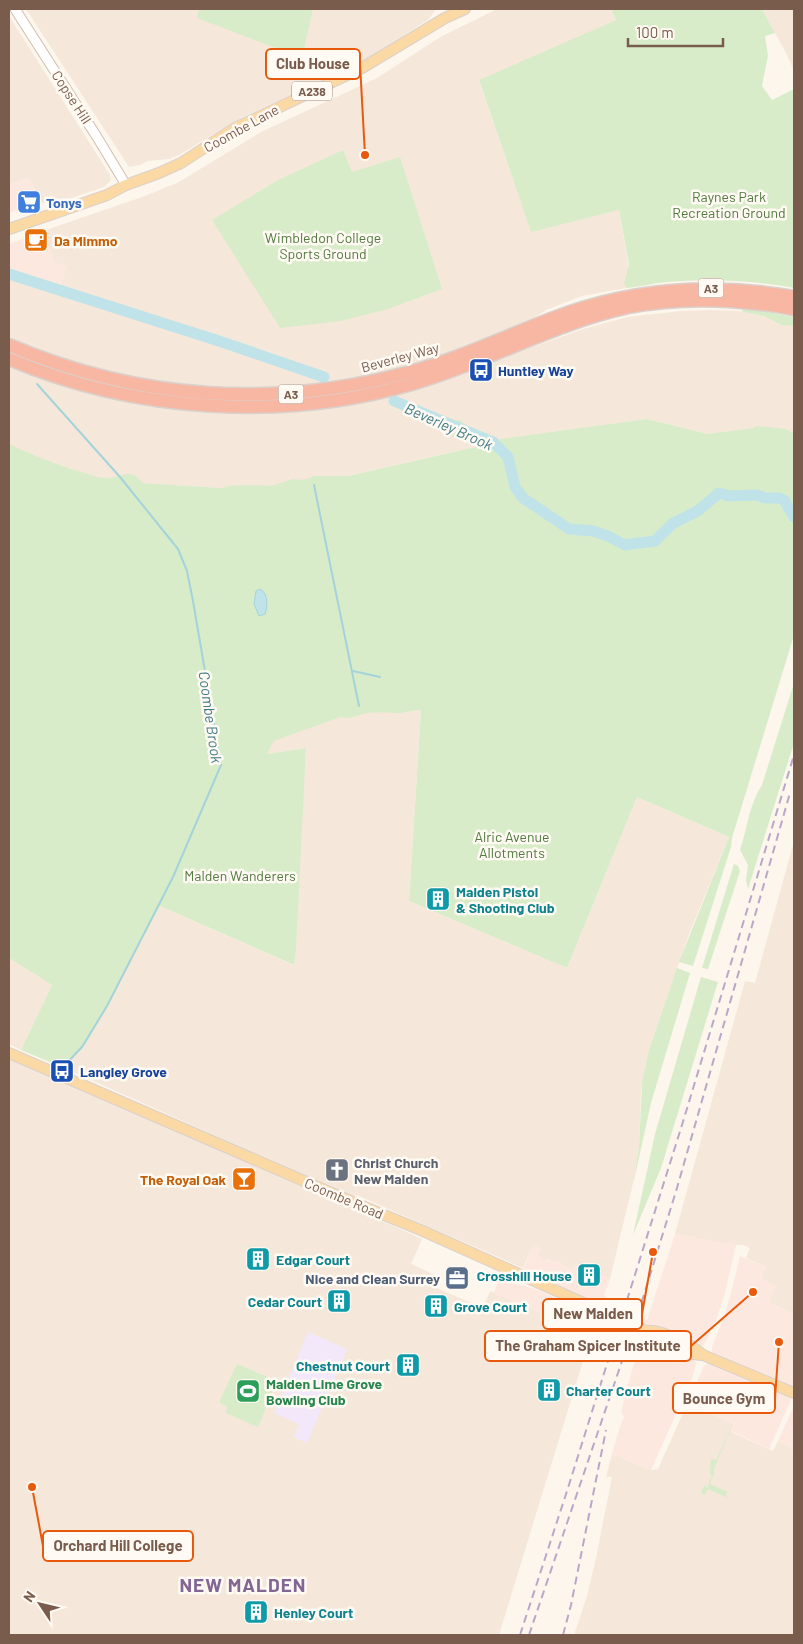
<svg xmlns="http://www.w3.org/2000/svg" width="803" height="1644" font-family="Barlow,sans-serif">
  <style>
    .residential { fill: #f5e8da }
    .commercial { fill: #fde8e0 }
    .education { fill: #f3e8fa }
    .green { fill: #d8ecc9 }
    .water { fill: #bfe3e8; stroke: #a5d3da }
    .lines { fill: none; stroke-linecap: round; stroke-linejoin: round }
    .stream { stroke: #a5d3da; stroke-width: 2 }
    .river { stroke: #bfe3e8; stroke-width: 11 }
    .minor-casing { stroke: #d1beb0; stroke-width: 11 }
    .major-casing { stroke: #dad1cd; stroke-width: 12 }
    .highway-casing { stroke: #dad1cd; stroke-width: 15 }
    .minor { stroke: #fff; stroke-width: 9 }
    .major { stroke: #fbd9a5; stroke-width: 10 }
    .highway { stroke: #f7b7a3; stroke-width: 12 }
    .rail { stroke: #b9a8c9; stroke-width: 2; stroke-dasharray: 8 5; stroke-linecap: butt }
    .labels { text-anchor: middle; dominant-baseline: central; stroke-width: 5; stroke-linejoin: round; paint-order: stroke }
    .shield { fill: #fffaf3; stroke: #a28b7f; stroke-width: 1 }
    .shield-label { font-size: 12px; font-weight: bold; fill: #7a5c4d }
    .street-label { font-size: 14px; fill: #7a5c4d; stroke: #fffaf3 }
    .park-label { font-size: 14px; fill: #537a41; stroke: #fffaf3 }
    .shop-label { font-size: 14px; font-weight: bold; fill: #366cbe; stroke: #fffaf3; text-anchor: start }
    .food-label { font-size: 14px; font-weight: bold; fill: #c56008; stroke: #fffaf3; text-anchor: start }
    .transit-label { font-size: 14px; font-weight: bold; fill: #164399; stroke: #fffaf3; text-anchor: start }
    .culture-label { font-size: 14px; font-weight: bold; fill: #0d838f; stroke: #fffaf3; text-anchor: start }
    .worship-label { font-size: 14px; font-weight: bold; fill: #5b616d; stroke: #fffaf3; text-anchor: start }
    .service-label { font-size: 14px; font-weight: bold; fill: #4e5e75; stroke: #fffaf3; text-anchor: end }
    .leisure-label { font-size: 14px; font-weight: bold; fill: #27864d; stroke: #fffaf3; text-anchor: start }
    .water-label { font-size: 15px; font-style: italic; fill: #437c86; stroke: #fffaf3 }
    .district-label { font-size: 19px; font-weight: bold; letter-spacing: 1px; fill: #846695; stroke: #fffaf3 }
    .leader { fill: none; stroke: #e8590c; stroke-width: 2 }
    .callout-dot { fill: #e8590c; stroke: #fffaf3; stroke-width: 2 }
    .callout { fill: #fffaf3; stroke: #e8590c; stroke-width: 2 }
    .callout-label { font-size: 15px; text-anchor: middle; font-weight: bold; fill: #7a5c4d }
  </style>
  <rect width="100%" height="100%" fill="#fdf6ec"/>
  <g class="residential">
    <path d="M26 9H436L428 20 360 63 241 118 179 155 170 159 148 161 140 165 129 167Z"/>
    <path d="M497 9H611L616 20 479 81 531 231 619 210 632 287 582 296 546 310 522 326 463 349 393 372 299 389H199L93 370 21 344 9 336 10 273 60 289 54 262 43 231 145 196 179 182 261 132 377 78 442 36Z"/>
    <path d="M762 9H794V71L787 55Z"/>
    <path d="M9 16 110 175 111 180 104 187 60 202 39 203 32 183 27 178 9 185Z"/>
    <path d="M711 310 739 311 794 322V436L708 434 647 419 511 439 352 475 315 482 269 488H221L107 481 71 472 9 446V364L64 384 288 410 510 355 583 329 627 317 681 311Z"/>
    <path d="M421 710 409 901 567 968 637 797 729 837 689 934 648 1053 641 1090 639 1147 634 1179 610 1279 583 1267 571 1269 547 1259 545 1262 542 1261 537 1254 540 1249 534 1244 523 1268 377 1204 356 1195 353 1196 301 1174 64 1068 75 1054 86 1044 160 906 293 965 306 748 262 755 260 744 352 713Z"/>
    <path d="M794 841V1314L769 1303 764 1280 761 1278 766 1267 746 1258 750 1248 743 1245H732L675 1234 745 981 755 983Z"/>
    <path d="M9 958 52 985 21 1050 9 1044Z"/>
    <path d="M9 1059 327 1196 422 1239 411 1264 437 1276 432 1286 483 1308 490 1291 587 1332V1341L583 1361 499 1635H9Z"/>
    <path d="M687 1404 734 1424 731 1432 773 1451 778 1441 794 1448 791 1454 794 1456V1635H574L587 1596 596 1558 612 1477H606L612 1454 651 1470 658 1469Z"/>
  </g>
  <g class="commercial">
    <path d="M27 178 32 183 39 203 9 213V185Z"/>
    <path d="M43 231 54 262 67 267 60 289 9 272V244Z"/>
    <path d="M675 1234 736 1245 724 1297 716 1320 706 1342 703 1345 698 1346 642 1323 644 1319 647 1320Z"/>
    <path d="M534 1244 540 1248 537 1254 543 1258 542 1261 545 1262 546 1259 555 1262 556 1260 571 1269H573L575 1265 582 1268 583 1267 610 1279 604 1295 606 1296 603 1305 601 1306 590 1302 589 1299 561 1287 559 1288 554 1284 532 1274 531 1276 523 1270Z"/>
    <path d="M740 1256 766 1267 761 1278 776 1286 769 1303 794 1314V1389L712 1352V1347L724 1317 731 1293Z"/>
    <path d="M500 1277 516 1284 533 1288 594 1315 587 1332 490 1291 494 1292Z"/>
    <path d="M639 1333 661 1345 694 1359 696 1363 693 1376 651 1470 612 1454 617 1436 624 1416 621 1412 639 1344 636 1342Z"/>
    <path d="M708 1363 760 1383 762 1386 783 1395 786 1394 791 1396 792 1398 769 1449 731 1431 734 1424 687 1404 704 1366Z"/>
    <path d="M794 1406V1456L791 1455 794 1448 778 1441Z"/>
  </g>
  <path class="education" d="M308 1332 347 1349 307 1443 294 1437 299 1424 274 1413Z"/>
  <g class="green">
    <path d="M199 9H313L302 58 197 18Z"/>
    <path d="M611 9H762L775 33 765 36 768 56 762 86 772 100 794 89V288C749 280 703 278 658 283 647 285 637 287 627 288L624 283 629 265 619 210 531 232 479 80 616 20Z"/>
    <path d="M343 150 352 172 400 157 442 289 388 309 341 321 280 328 212 220 278 180Z"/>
    <path d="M746 308 794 317V326L781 325 764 316 743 312 742 310Z"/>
    <path d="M398 401 448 421 460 420 470 429 478 433 488 434 493 440 647 419 708 434 754 428 756 426 786 429 794 434V635L732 838 731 847 693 966 679 962 729 837 637 797 567 968 409 901 421 710C412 710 401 714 393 713 385 712 377 712 368 713 359 714 351 720 341 717L282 738 274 741 267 754 306 748 296 949 294 965 160 906 86 1044 75 1054 64 1068 21 1050 52 985 9 958V444C33 455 59 466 85 473 91 475 98 478 104 478 117 480 132 465 142 483L221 488C223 488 226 487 229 486 233 485 268 485 271 486L292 479 303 480 315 476H348L480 446 451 436 393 403Z"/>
    <path d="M794 683V743L748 889 746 880 748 865 740 850C747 829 749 804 762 785Z"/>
    <path d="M734 864 738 866 740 871 708 969 702 968Z"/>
    <path d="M677 968 690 973 651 1103 633 1185 639 1147 642 1083 648 1053Z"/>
    <path d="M701 977 718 982 661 1168 633 1235 655 1134Z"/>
    <path d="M237 1364 277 1381 258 1427 226 1413 227 1407 220 1403V1400Z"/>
    <path d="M733 1423 713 1471 715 1472 710 1484 730 1493 727 1492 726 1496 728 1498 708 1489 705 1495 701 1493 705 1484 706 1488 708 1487 710 1479H712L710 1472 711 1459 716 1460Z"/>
  </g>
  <path class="water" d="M260 589C268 593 268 606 265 614L259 616 254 604 256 591Z"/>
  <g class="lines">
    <g class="stream">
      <path d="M37 384 120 477 178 549 187 571 193 601 221 765 173 877 107 1006 82 1047 64 1066"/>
      <path d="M314 485 359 706"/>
      <path d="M353 671 380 677"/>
    </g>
    <g class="river">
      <path d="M9 274 222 342 324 377"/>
      <path d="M394 401 493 442 508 457 515 487 523 498 569 529 593 531 608 536 625 545 631 544 655 541 672 524 699 510 719 493 729 496 757 495 765 498H779L784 500 794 517"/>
    </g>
    <defs>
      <path id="minor" d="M15 9 97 137 126 185"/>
      <g id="major">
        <path d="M9 229 107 195 126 185 159 173 181 163 235 128 362 68 445 18 465 9"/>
        <path d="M9 1053 348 1200 423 1231 646 1331C655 1344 689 1355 703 1355"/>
        <path d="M646 1331C660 1328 693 1346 703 1355L794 1393"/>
      </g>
      <g id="highway">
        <path d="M9 345C138 400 275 409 410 372 465 357 516 331 570 312 643 287 719 284 794 297"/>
        <path d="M9 359C134 412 284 422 415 383 487 362 555 323 629 307 684 296 739 299 794 309"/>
      </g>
    </defs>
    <use href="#minor" class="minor-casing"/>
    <use href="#major" class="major-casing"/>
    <use href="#highway" class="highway-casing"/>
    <use href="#minor" class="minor"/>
    <use href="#major" class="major"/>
    <use href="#highway" class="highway"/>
    <g class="rail">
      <path d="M520 1635 568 1488 682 1125 794 755"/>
      <path d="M529 1635 638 1314 677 1188 790 793"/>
      <path d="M563 1635 571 1605 606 1430"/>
    </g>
  </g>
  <defs>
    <symbol id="supermarket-square" viewBox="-11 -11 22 22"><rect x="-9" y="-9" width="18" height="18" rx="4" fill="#3f7fe0" stroke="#fffaf3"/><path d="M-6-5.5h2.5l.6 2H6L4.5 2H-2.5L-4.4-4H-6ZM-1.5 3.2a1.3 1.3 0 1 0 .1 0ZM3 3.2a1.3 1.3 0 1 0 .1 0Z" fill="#fff"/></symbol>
    <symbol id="cafe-square" viewBox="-11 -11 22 22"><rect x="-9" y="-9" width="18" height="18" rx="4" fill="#e8710a" stroke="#fffaf3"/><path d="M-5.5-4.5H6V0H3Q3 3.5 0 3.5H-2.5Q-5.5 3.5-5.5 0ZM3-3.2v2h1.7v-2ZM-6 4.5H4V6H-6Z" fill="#fff"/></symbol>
    <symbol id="bus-square" viewBox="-11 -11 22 22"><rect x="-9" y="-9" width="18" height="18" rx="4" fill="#1a4fb4" stroke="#fffaf3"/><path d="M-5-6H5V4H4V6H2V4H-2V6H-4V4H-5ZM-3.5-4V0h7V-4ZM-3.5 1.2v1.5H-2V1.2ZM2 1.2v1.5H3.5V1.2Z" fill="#fff"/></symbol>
    <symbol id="building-square" viewBox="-11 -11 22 22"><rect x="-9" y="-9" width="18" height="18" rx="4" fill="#0f9aa8" stroke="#fffaf3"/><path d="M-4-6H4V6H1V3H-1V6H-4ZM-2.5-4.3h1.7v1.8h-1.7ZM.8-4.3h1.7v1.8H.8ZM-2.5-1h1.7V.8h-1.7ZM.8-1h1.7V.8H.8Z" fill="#fff"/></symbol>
    <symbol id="church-square" viewBox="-11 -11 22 22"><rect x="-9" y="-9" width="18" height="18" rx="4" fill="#6b7280" stroke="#fffaf3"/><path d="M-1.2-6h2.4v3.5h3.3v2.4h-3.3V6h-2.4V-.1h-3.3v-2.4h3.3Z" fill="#fff"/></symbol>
    <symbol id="bar-square" viewBox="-11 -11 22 22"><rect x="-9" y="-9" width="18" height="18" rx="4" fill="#e8710a" stroke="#fffaf3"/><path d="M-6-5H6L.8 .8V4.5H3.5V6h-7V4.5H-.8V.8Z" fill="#fff"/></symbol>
    <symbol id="office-square" viewBox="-11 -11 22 22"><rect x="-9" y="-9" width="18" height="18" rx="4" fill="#5c6f8a" stroke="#fffaf3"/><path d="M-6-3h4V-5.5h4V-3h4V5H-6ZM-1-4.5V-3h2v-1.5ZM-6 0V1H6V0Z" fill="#fff"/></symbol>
    <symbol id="stadium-square" viewBox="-11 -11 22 22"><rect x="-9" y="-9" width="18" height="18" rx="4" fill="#2e9e5b" stroke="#fffaf3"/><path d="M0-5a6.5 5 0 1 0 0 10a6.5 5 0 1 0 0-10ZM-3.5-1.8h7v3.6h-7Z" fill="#fff"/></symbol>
  </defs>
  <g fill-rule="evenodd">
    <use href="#supermarket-square" x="15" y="188" width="28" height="28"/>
    <use href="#cafe-square" x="22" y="226" width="28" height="28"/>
    <use href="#bus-square" x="467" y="356" width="28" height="28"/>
    <use href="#building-square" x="424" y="885" width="28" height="28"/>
    <use href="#bus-square" x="48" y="1057" width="28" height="28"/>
    <use href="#church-square" x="323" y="1156" width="28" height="28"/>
    <use href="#bar-square" x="230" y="1165" width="28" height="28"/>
    <use href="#building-square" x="244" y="1245" width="28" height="28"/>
    <use href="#building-square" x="575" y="1261" width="28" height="28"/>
    <use href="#office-square" x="443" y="1264" width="28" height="28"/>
    <use href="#building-square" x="325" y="1287" width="28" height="28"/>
    <use href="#building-square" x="422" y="1292" width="28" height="28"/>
    <use href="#building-square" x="394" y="1351" width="28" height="28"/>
    <use href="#building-square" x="535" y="1376" width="28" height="28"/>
    <use href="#stadium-square" x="234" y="1377" width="28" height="28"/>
    <use href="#building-square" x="242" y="1598" width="28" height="28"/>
  </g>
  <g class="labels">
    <g class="shield">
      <rect x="292" y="81.5" width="40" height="19" rx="4"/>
      <rect x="698.5" y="278.5" width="25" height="19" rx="4"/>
      <rect x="278.5" y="384.5" width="25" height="19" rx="4"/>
    </g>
    <g class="shield-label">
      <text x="312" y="91">A238</text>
      <text x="711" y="288">A3</text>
      <text x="291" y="394">A3</text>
    </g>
    <g class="street-label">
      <text transform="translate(72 97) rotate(57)">Copse Hill</text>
      <text transform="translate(241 128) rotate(-29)">Coombe Lane</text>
      <text transform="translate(400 357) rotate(-15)">Beverley Way</text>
      <text transform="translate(344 1198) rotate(23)">Coombe Road</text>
    </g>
    <g class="park-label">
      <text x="729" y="196">Raynes Park<tspan x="729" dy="16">Recreation Ground</tspan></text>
      <text x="323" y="237">Wimbledon College<tspan x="323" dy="16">Sports Ground</tspan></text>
      <text x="512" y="836">Alric Avenue<tspan x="512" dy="16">Allotments</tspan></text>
      <text x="240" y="875">Malden Wanderers</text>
    </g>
    <g class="shop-label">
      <text x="46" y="202">Tonys</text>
    </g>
    <g class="food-label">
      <text x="54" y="240">Da Mimmo</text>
      <text x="226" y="1179" text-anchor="end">The Royal Oak</text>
    </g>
    <g class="transit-label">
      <text x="498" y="370">Huntley Way</text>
      <text x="80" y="1071">Langley Grove</text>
    </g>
    <g class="culture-label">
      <text x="456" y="891">Malden Pistol<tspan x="456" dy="16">&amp; Shooting Club</tspan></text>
      <text x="276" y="1259">Edgar Court</text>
      <text x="572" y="1275" text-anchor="end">Crosshill House</text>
      <text x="322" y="1301" text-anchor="end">Cedar Court</text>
      <text x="454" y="1306">Grove Court</text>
      <text x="390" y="1365" text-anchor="end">Chestnut Court</text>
      <text x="566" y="1390">Charter Court</text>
      <text x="274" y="1612">Henley Court</text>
    </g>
    <g class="worship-label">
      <text x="354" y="1162">Christ Church<tspan x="354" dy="16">New Malden</tspan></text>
    </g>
    <g class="service-label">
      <text x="440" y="1278">Nice and Clean Surrey</text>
    </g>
    <g class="leisure-label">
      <text x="266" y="1383">Malden Lime Grove<tspan x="266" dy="16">Bowling Club</tspan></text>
    </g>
    <g class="water-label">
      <text transform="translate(449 426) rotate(24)">Beverley Brook</text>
      <text transform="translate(211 717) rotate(82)">Coombe Brook</text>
    </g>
    <g class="district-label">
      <text x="243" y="1584">NEW MALDEN</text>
    </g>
  </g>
  <path class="leader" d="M365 155L360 64M653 1252L642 1314M753 1292L691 1346M779 1342L775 1398M32 1487L43 1546"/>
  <g class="callout-dot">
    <circle cx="365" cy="155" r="5"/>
    <circle cx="653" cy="1252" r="5"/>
    <circle cx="753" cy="1292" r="5"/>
    <circle cx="779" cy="1342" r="5"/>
    <circle cx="32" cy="1487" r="5"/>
  </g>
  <g class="callout">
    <rect x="266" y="49" width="94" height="30" rx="5"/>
    <rect x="543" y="1299" width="99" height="30" rx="5"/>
    <rect x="485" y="1331" width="206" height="30" rx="5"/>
    <rect x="673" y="1383" width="102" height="30" rx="5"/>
    <rect x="43" y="1531" width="150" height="30" rx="5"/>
  </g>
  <g class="callout-label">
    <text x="313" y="69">Club House</text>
    <text x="593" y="1319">New Malden</text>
    <text x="588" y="1351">The Graham Spicer Institute</text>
    <text x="724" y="1404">Bounce Gym</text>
    <text x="118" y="1551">Orchard Hill College</text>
  </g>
  <rect width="803" height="1644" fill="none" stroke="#7a5c4d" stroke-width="20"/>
  <g transform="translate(40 1604) rotate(305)" stroke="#fffaf3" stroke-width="4" paint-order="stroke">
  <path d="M0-4L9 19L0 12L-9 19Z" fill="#7a5c4d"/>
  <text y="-8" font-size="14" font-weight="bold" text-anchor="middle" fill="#7a5c4d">N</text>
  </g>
  <path d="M628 38v8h95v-8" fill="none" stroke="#7a5c4d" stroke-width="2.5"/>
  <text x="636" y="38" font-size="15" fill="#7a5c4d" stroke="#fffaf3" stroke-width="4" paint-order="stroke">100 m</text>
</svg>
